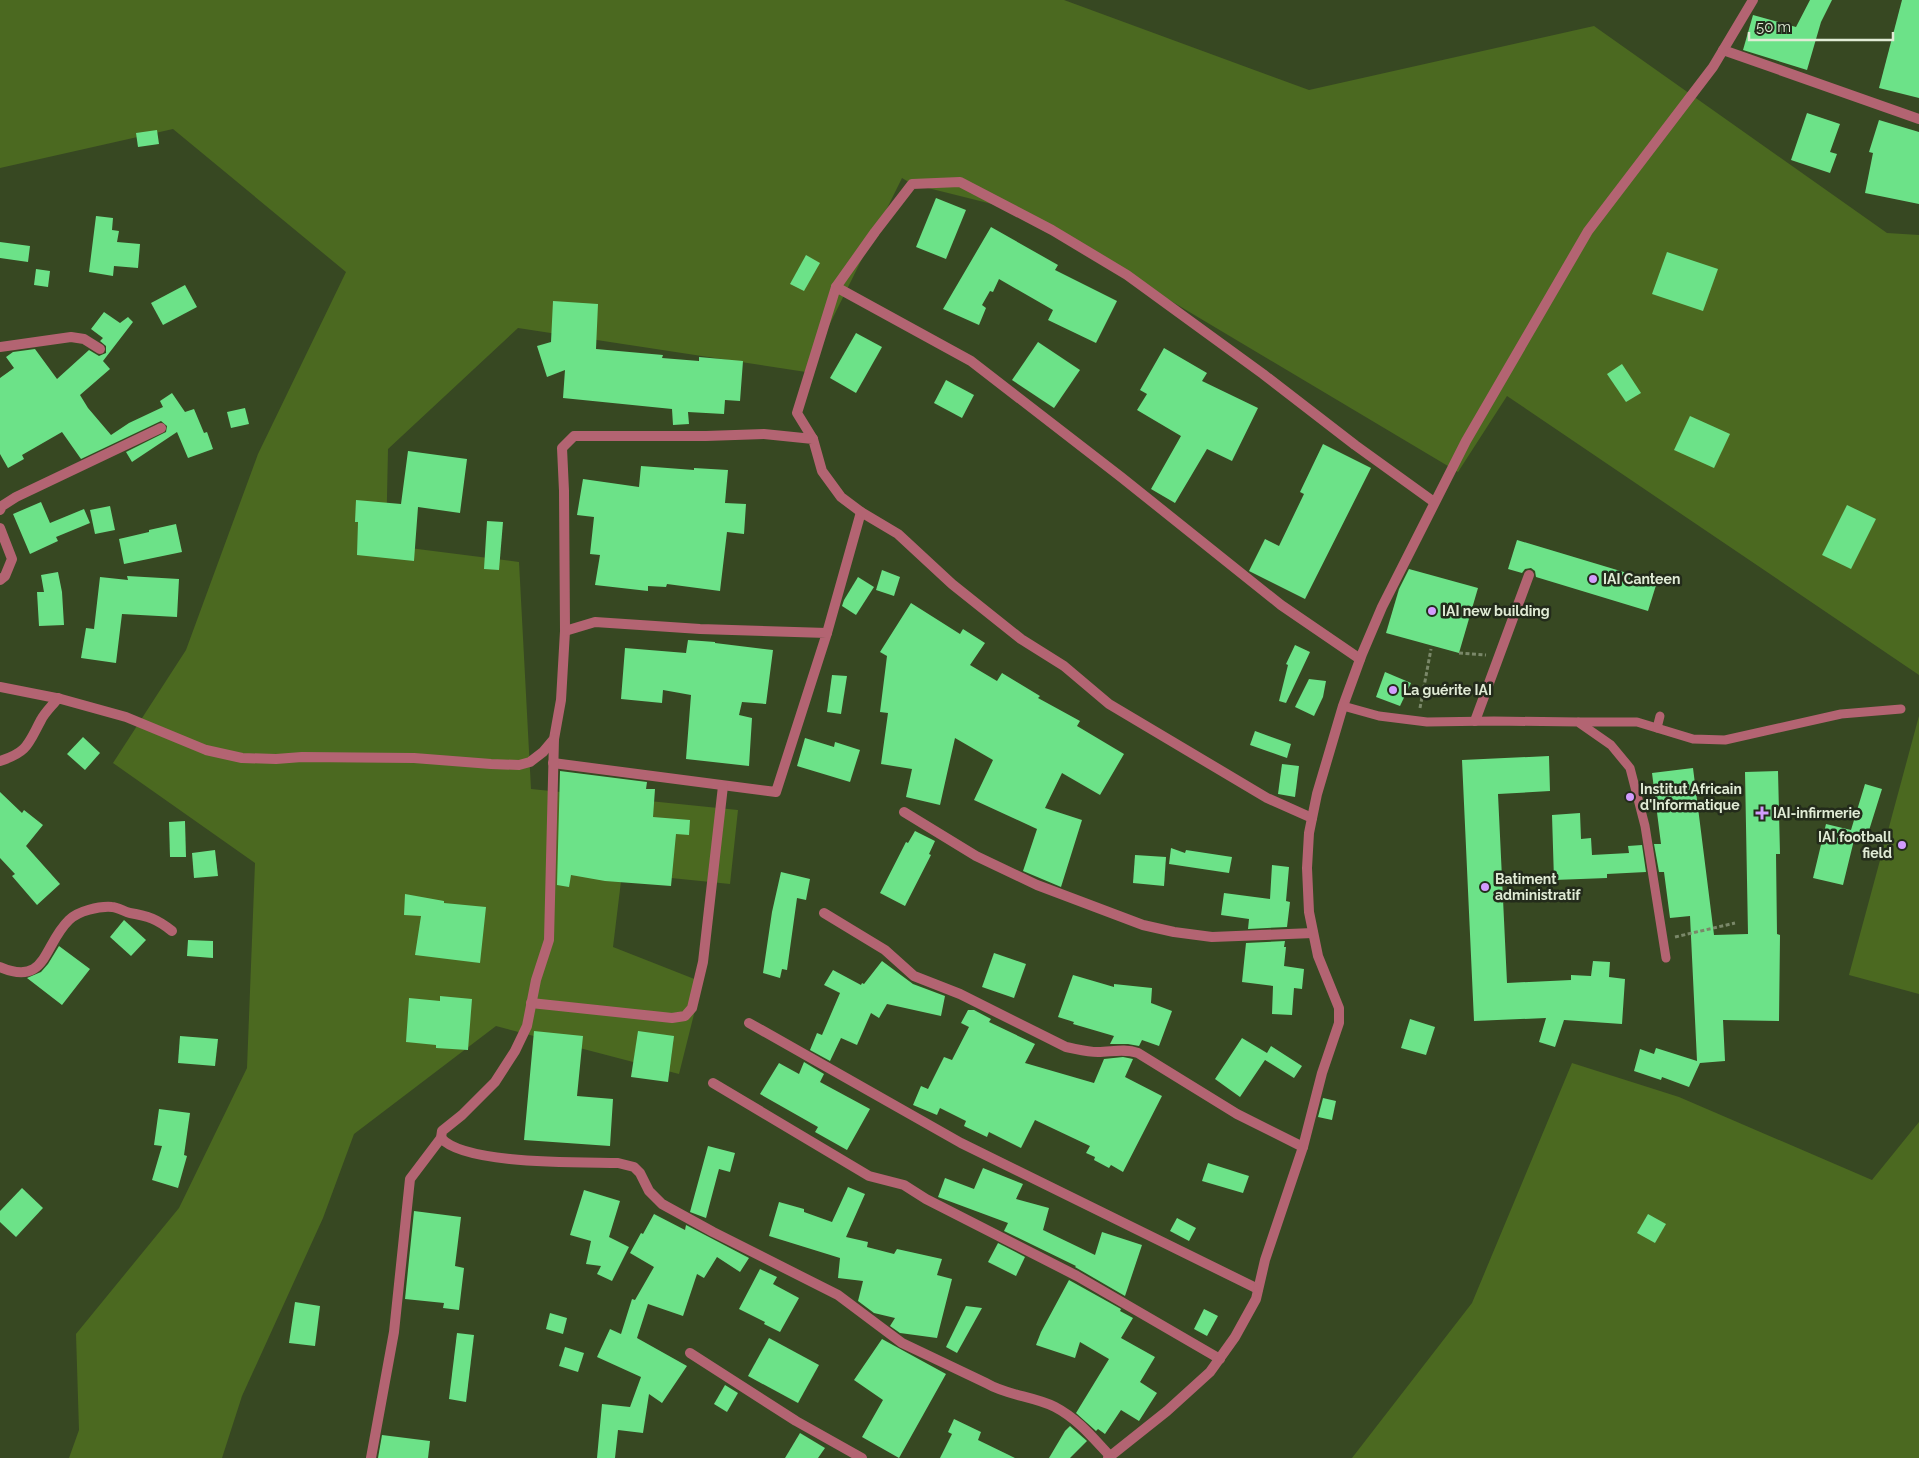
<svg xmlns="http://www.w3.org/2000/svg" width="1919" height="1458" font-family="Raleway,sans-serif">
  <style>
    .green { fill: #4b6920 }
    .building { fill: #6ce288 }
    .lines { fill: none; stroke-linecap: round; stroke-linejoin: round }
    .path { stroke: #7a8869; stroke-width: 3; stroke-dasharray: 4 2.5; stroke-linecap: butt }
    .service { stroke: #b36472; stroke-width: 9 }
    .minor { stroke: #b36472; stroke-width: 10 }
    .poi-dot { fill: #d29cfd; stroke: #232b1b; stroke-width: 2 }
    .labels { text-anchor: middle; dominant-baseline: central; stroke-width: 5; stroke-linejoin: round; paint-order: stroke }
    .poi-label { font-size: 14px; font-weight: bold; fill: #e0ebd5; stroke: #232b1b; text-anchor: start }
  </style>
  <rect width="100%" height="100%" fill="#374822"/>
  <g class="green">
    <path d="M0 0H1064L1309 90 1594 26 1887 233 1919 235V675L1507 396 1458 472 1020 211 912 184 902 178 806 372 518 328 388 449 386 545 519 562 531 789 738 810 730 884 622 873 613 947 702 982 679 1074 496 1026 354 1134 323 1218 242 1396 222 1458H69L79 1430 76 1334 179 1208 247 1068 255 863 113 763 186 650 258 454 346 272 173 129 0 168Z"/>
    <path d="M1919 716V994L1849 975Z"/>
    <path d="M1572 1063 1679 1097 1872 1180 1919 1122V1458H1352L1472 1303Z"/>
  </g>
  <g class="building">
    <path d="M1810 0H1832L1821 22 1807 70 1743 50 1753 15 1796 27Z"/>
    <path d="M1902 0H1919V98L1879 88Z"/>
    <path d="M1807 113 1840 124 1830 152 1837 154 1830 173 1791 160Z"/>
    <path d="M1879 120 1919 132V204L1865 193 1873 153 1869 152Z"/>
    <path d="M157 130 159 144 138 147 136 133Z"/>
    <path d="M936 198 966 210 946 259 916 247Z"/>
    <path d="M96 216 113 218 112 230 119 231 117 242 140 244 138 268 114 266 113 276 89 272Z"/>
    <path d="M991 227 1058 265 1055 270 1117 301 1096 343 1048 320 1053 310 999 279 993 292 990 291 982 305 986 308 979 325 943 309Z"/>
    <path d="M0 242 30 246 28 262 0 258Z"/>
    <path d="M1667 252 1718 269 1703 311 1652 294Z"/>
    <path d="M806 255 820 263 804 291 790 284Z"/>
    <path d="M36 269 50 271 48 287 34 285Z"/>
    <path d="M185 285 197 307 163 325 151 303Z"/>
    <path d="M553 301 598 304 596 349 663 355 662 358 699 361V357L743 361 740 401 725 400 724 414 688 412 689 424 673 425 672 409 563 398 565 370 547 377 537 346 551 342Z"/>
    <path d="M104 312 120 323 128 317 133 322 103 361 110 369 80 395 88 408 111 435 129 423 163 407 160 401 172 393 185 412 194 409 204 433 207 432 213 449 188 458 177 432 132 462 126 452 166 432 167 426 161 421 81 459 62 432 22 455 24 459 8 468 0 454V378L14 368 6 357 13 352 35 349 57 379 89 350 99 356 106 353V346L100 341 103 338 91 329Z"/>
    <path d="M856 333 882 347 856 393 830 378Z"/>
    <path d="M1038 342 1080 370 1054 408 1012 380Z"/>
    <path d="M1164 348 1207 373 1202 381 1258 408 1232 461 1207 449 1175 503 1151 489 1181 436 1137 410 1147 394 1140 390Z"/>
    <path d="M1622 364 1641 393 1626 402 1607 374Z"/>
    <path d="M946 380 974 395 962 418 934 403Z"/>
    <path d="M245 408 249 424 231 428 227 412Z"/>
    <path d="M1690 416 1730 434 1714 468 1674 450Z"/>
    <path d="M1323 444 1371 468 1305 599 1249 571 1265 539 1279 546 1304 494 1300 492Z"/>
    <path d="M408 451 467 459 460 513 418 507 414 561 357 555 358 522H355L356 500 401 504Z"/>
    <path d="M641 466 694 470V468L728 470 725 503 746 504 744 534 727 532 720 591 667 584 666 587 648 586V591L595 585 600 555 590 554 594 517 577 515 583 479 639 487Z"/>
    <path d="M41 502 50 523 84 509 90 523 56 537 58 541 30 554 13 514Z"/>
    <path d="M1847 505 1876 519 1851 569 1822 555Z"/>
    <path d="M110 506 115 530 95 534 90 510Z"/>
    <path d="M487 521 503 522 499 570 484 569Z"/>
    <path d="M176 524 182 552 124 564 119 539 149 532V530Z"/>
    <path d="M1517 540 1657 582 1648 611 1536 577 1535 571 1531 568 1525 569 1522 573 1508 569Z"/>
    <path d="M1409 569 1478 588 1459 653 1386 633 1399 589Z"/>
    <path d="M882 570 900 577 894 596 876 590Z"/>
    <path d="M58 572 62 592 64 625 39 626 37 592H44L41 575Z"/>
    <path d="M127 576 179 579 177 617 122 614 116 663 81 658 86 628 94 629 100 577 128 580Z"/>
    <path d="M858 577 874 587 856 615 842 606 844 600Z"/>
    <path d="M911 603 960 634 963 629 985 643 970 665 997 681 1002 673 1040 696 1038 698 1080 721 1077 726 1124 754 1100 795 1062 773 1045 808 1082 820 1061 887 1023 871 1037 829 974 800 993 760 955 738 940 805 906 797 912 769 881 764 888 713 880 712 887 656 880 652Z"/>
    <path d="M688 640 715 642V643L773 650 766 704 742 702 739 715 752 718 749 766 686 759 691 695 663 690 662 703 621 699 625 648 686 653Z"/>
    <path d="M1295 645 1310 652 1286 703 1279 701 1288 665 1286 664Z"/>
    <path d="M1385 672 1411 683 1400 706 1376 697Z"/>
    <path d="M832 675 847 676 841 714 827 712Z"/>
    <path d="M1309 679 1326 681 1323 697 1314 716 1295 707Z"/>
    <path d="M1255 731 1291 744 1287 758 1250 745Z"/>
    <path d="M83 737 100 753 85 770 67 754Z"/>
    <path d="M805 738 834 747 835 742 860 750 850 782 797 766Z"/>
    <path d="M1549 756 1550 791 1498 794 1507 983 1571 980V975L1591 976 1593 961 1610 962 1609 977 1625 979 1622 1024 1564 1020 1555 1047 1539 1042 1546 1018 1474 1021 1462 760Z"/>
    <path d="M1282 764 1299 766 1295 797 1278 794Z"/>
    <path d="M1693 768 1714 935 1748 934 1745 772 1778 771 1780 854H1776L1777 934 1780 935 1779 1021 1723 1020 1725 1061 1700 1063 1689 1087 1662 1077 1661 1080 1634 1071 1640 1049 1654 1054 1656 1048 1697 1061 1690 916 1670 918 1664 872H1659L1654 844H1661L1652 773Z"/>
    <path d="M560 771 647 782 646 789H655L653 817 690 820 689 835 676 834 671 886 605 881 571 875 569 887 557 885Z"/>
    <path d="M1865 784 1882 789 1866 840 1855 836 1843 885 1813 878 1826 824 1851 830Z"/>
    <path d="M0 792 22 813 24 810 43 825 26 846 60 884 37 905 12 876 15 874 0 858Z"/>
    <path d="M1580 813 1581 839 1591 838 1592 855 1629 853 1628 846 1642 845 1646 872 1607 874V878L1554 880 1552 815Z"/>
    <path d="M185 821 186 857H170L169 822Z"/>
    <path d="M915 831 935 841 929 854 931 855 905 906 880 893 906 842 908 843Z"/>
    <path d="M1171 848 1185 853 1186 850 1232 857 1229 873 1169 864Z"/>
    <path d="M215 850 218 876 194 878 192 853Z"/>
    <path d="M1135 855 1166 857 1164 886 1133 883Z"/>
    <path d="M1272 865 1289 867 1286 901 1290 902 1287 927 1248 929 1249 919 1221 915 1224 893 1270 899Z"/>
    <path d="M781 872 810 879 806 900 797 898 787 970 782 969 780 978 763 973 772 912Z"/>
    <path d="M405 894 444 901V903L486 907 480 963 415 955 421 916 404 915Z"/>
    <path d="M124 920 146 940 131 956 110 937Z"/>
    <path d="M188 940 213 941V958L187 956Z"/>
    <path d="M1285 941 1284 947H1286L1284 966 1304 969 1302 989 1294 988 1292 1015 1272 1014 1273 986 1242 982 1246 943Z"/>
    <path d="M59 946 90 969 62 1005 27 978 41 972 48 964Z"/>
    <path d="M994 953 1026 964 1014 998 982 987Z"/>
    <path d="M882 961 913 984 945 996 941 1016 887 1004 879 1018 871 1013 857 1045 841 1038 830 1061 810 1050 817 1033 822 1035 840 993 824 985 833 970 861 985 862 983 864 984Z"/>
    <path d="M1073 975 1114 987V984L1152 988 1151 1003 1172 1011 1159 1046 1142 1040 1139 1046 1128 1044H1110L1114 1036 1073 1024 1074 1022 1058 1017Z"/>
    <path d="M440 996 472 999 468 1050 436 1048V1045L406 1042 409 998 440 1001Z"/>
    <path d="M968 1010H974L991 1019 989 1022 1035 1044 1025 1063 1094 1083 1104 1059 1123 1057 1133 1059 1125 1077 1162 1096 1123 1172 1111 1165 1109 1168 1094 1160 1095 1157 1086 1153 1090 1146 1035 1120 1021 1148 989 1132 987 1137 964 1126 966 1121 940 1108 937 1115 913 1105 921 1086 928 1089 944 1057 952 1060 969 1027 961 1023Z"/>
    <path d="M1410 1019 1435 1027 1426 1055 1401 1048Z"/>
    <path d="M534 1031 583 1036 577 1096 613 1099 610 1146 524 1140Z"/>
    <path d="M638 1031 674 1036 668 1082 631 1077Z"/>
    <path d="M180 1036 218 1039 215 1066 178 1063Z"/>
    <path d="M1242 1038 1267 1053 1271 1046 1302 1066 1294 1078 1265 1060 1240 1097 1215 1079Z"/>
    <path d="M804 1062 824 1074 820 1082 870 1109 847 1150 815 1132 818 1127 760 1094 779 1063 799 1074Z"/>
    <path d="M1323 1098 1336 1101 1332 1120 1318 1117Z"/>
    <path d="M159 1109 190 1113 184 1155 187 1156 178 1188 152 1180 162 1146 154 1145Z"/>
    <path d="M708 1146 735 1153 730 1172 719 1169 706 1218 690 1212Z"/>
    <path d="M1208 1163 1249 1176 1243 1193 1202 1181Z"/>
    <path d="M983 1168 1023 1184 1016 1199 1049 1208 1043 1230 1095 1255 1102 1232 1142 1245 1125 1296 1075 1267 1076 1266 1004 1231 1008 1223 938 1197 945 1178 974 1189Z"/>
    <path d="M848 1187 865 1194 846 1237 868 1242 867 1247 894 1254 897 1249 942 1259 937 1275 952 1279 937 1338 900 1333 890 1326 895 1318 874 1313 858 1301 863 1281 838 1278 840 1258 769 1236 779 1202 804 1209V1212L832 1222Z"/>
    <path d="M22 1188 43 1208 16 1237 0 1222V1211Z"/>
    <path d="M584 1190 620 1201 609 1237 629 1247 612 1281 597 1274 601 1266 586 1264 591 1241 570 1235Z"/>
    <path d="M414 1211 461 1217 455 1266 464 1268 459 1310 443 1308 444 1303 405 1299Z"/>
    <path d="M654 1214 685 1230 686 1225 749 1258 740 1272 717 1257 704 1278 697 1274 683 1316 648 1304 637 1338 687 1366 662 1403 649 1394 643 1433 618 1430 615 1458H597L602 1404 630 1407 641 1377 597 1357 610 1329 621 1334 632 1299 635 1300 654 1267 630 1253 641 1233 643 1234Z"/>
    <path d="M1648 1214 1666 1224 1655 1243 1637 1233Z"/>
    <path d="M1177 1218 1196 1228 1189 1241 1170 1231Z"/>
    <path d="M998 1243 1025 1257 1016 1276 988 1262Z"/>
    <path d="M760 1269 777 1277 773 1284 799 1298 780 1332 764 1324 765 1322 739 1309Z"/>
    <path d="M1069 1280 1121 1309 1120 1311 1133 1318 1121 1338 1155 1357 1140 1382 1157 1393 1139 1421 1121 1410 1105 1434 1098 1429 1096 1431 1076 1413 1109 1359 1080 1342 1075 1358 1036 1345 1041 1332Z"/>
    <path d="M295 1302 320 1306 315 1346 289 1343Z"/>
    <path d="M966 1306 982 1308 957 1353 946 1347Z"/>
    <path d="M1204 1309 1218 1316 1207 1336 1194 1329Z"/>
    <path d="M550 1313 567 1318 563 1334 546 1329Z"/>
    <path d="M457 1333 474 1335 466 1402 449 1399Z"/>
    <path d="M769 1338 819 1365 798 1403 748 1376Z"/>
    <path d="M882 1339 946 1374 899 1458 862 1437 883 1400 854 1380Z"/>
    <path d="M565 1347 584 1353 578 1372 559 1366Z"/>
    <path d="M725 1385 738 1393 727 1412 714 1404Z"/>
    <path d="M954 1419 981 1432 978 1440 1015 1458H940L952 1434 948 1432Z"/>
    <path d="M1070 1426 1087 1441 1070 1458H1049L1065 1431Z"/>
    <path d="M800 1433 825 1448 818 1458H785Z"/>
    <path d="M382 1435 430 1441 428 1458H378Z"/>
  </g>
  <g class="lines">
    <g class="path">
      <path d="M1459 653 1486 655"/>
      <path d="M1420 708 1431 649"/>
      <path d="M1675 937 1735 923"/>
    </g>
    <g class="service">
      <path d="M1343 706 1379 716 1427 722 1494 721 1578 722 1611 745 1630 768 1645 826 1666 958"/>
      <path d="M1579 722H1637L1693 739 1725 740 1841 714 1901 709"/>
      <path d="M1657 728 1660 716"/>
    </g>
    <g class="minor">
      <path d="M1723 50 1919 119"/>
      <path d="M836 287 971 361 1121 477 1281 605 1360 659"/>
      <path d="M0 347 71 337 84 339 100 349"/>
      <path d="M813 439 797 413 836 287 875 232 912 184 960 182 1052 230 1127 275 1263 374 1355 445 1434 502"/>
      <path d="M0 510 2 506 16 497 161 428"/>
      <path d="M0 528 12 559 5 576 0 580"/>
      <path d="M827 633 861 512"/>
      <path d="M0 687 61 699 126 717 206 750 242 758 276 759 302 757 414 758 491 764 519 765 530 762 543 752 554 739 561 700 565 631 564 491 562 448 574 436H706L764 434 813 439 822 471 841 497 861 512 898 534 952 584 1021 639 1064 666 1109 704 1267 798 1312 818"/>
      <path d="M1475 721 1529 575"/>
      <path d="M0 761C28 752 28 744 41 720 45 712 53 705 58 698"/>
      <path d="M553 763 776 792 827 633 700 629 595 622 565 631"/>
      <path d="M904 812 976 856 1037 885 1143 925 1174 932 1212 937 1313 933"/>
      <path d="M824 913 885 950 914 976 960 994 1066 1047C1077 1049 1087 1052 1098 1052 1112 1052 1124 1048 1138 1053L1237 1114 1303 1147"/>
      <path d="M0 967C47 987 43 945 69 920 78 911 99 906 112 907 118 907 124 912 130 913 148 916 157 919 172 931"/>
      <path d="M531 1003 672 1018 685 1016 692 1008 703 962 723 786"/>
      <path d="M749 1023 961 1143 1258 1289"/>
      <path d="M713 1083 869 1176 904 1185 926 1199 1077 1276 1220 1359"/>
      <path d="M441 1138C464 1165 581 1162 618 1163L634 1167 640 1173 649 1191 662 1204 713 1232 838 1295 902 1343 986 1383C1008 1396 1033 1396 1055 1407 1078 1419 1093 1438 1110 1456"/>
      <path d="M690 1353 796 1421 862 1458"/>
      <path d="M371 1458 394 1332 410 1179 441 1138 442 1131 462 1115 495 1082 515 1051 527 1026 536 980 549 940 554 739"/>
      <path d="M1108 1458 1167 1411 1210 1372 1235 1337 1256 1299 1265 1260 1303 1147 1322 1073 1339 1023V1008L1318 956 1309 912 1307 868 1309 833 1317 794 1343 706 1362 654 1382 607 1466 441 1588 231 1713 67 1753 0"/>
    </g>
  </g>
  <g class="poi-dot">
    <circle cx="1593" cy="579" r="5"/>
    <circle cx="1432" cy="611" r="5"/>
    <circle cx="1393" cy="690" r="5"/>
    <circle cx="1630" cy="797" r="5"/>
    <path d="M1759.5 805.5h5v5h5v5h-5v5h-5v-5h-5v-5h5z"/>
    <circle cx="1902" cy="845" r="5"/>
    <circle cx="1485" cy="887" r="5"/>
  </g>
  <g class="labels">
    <g class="poi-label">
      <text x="1603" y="579">IAI Canteen</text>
      <text x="1442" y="611">IAI new building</text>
      <text x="1403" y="690">La guérite IAI</text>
      <text x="1640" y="789">Institut Africain<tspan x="1640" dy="16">d'Informatique</tspan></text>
      <text x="1773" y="813">IAI-infirmerie</text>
      <text x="1892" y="837" text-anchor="end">IAI football<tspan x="1892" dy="16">field</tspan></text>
      <text x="1495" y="879">Batiment<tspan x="1495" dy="16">administratif</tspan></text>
    </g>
  </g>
  <path d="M1749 32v8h144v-8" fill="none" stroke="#e0ebd5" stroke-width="2.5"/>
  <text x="1756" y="32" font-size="15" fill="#e0ebd5" stroke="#232b1b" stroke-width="4" paint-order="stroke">50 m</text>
</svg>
